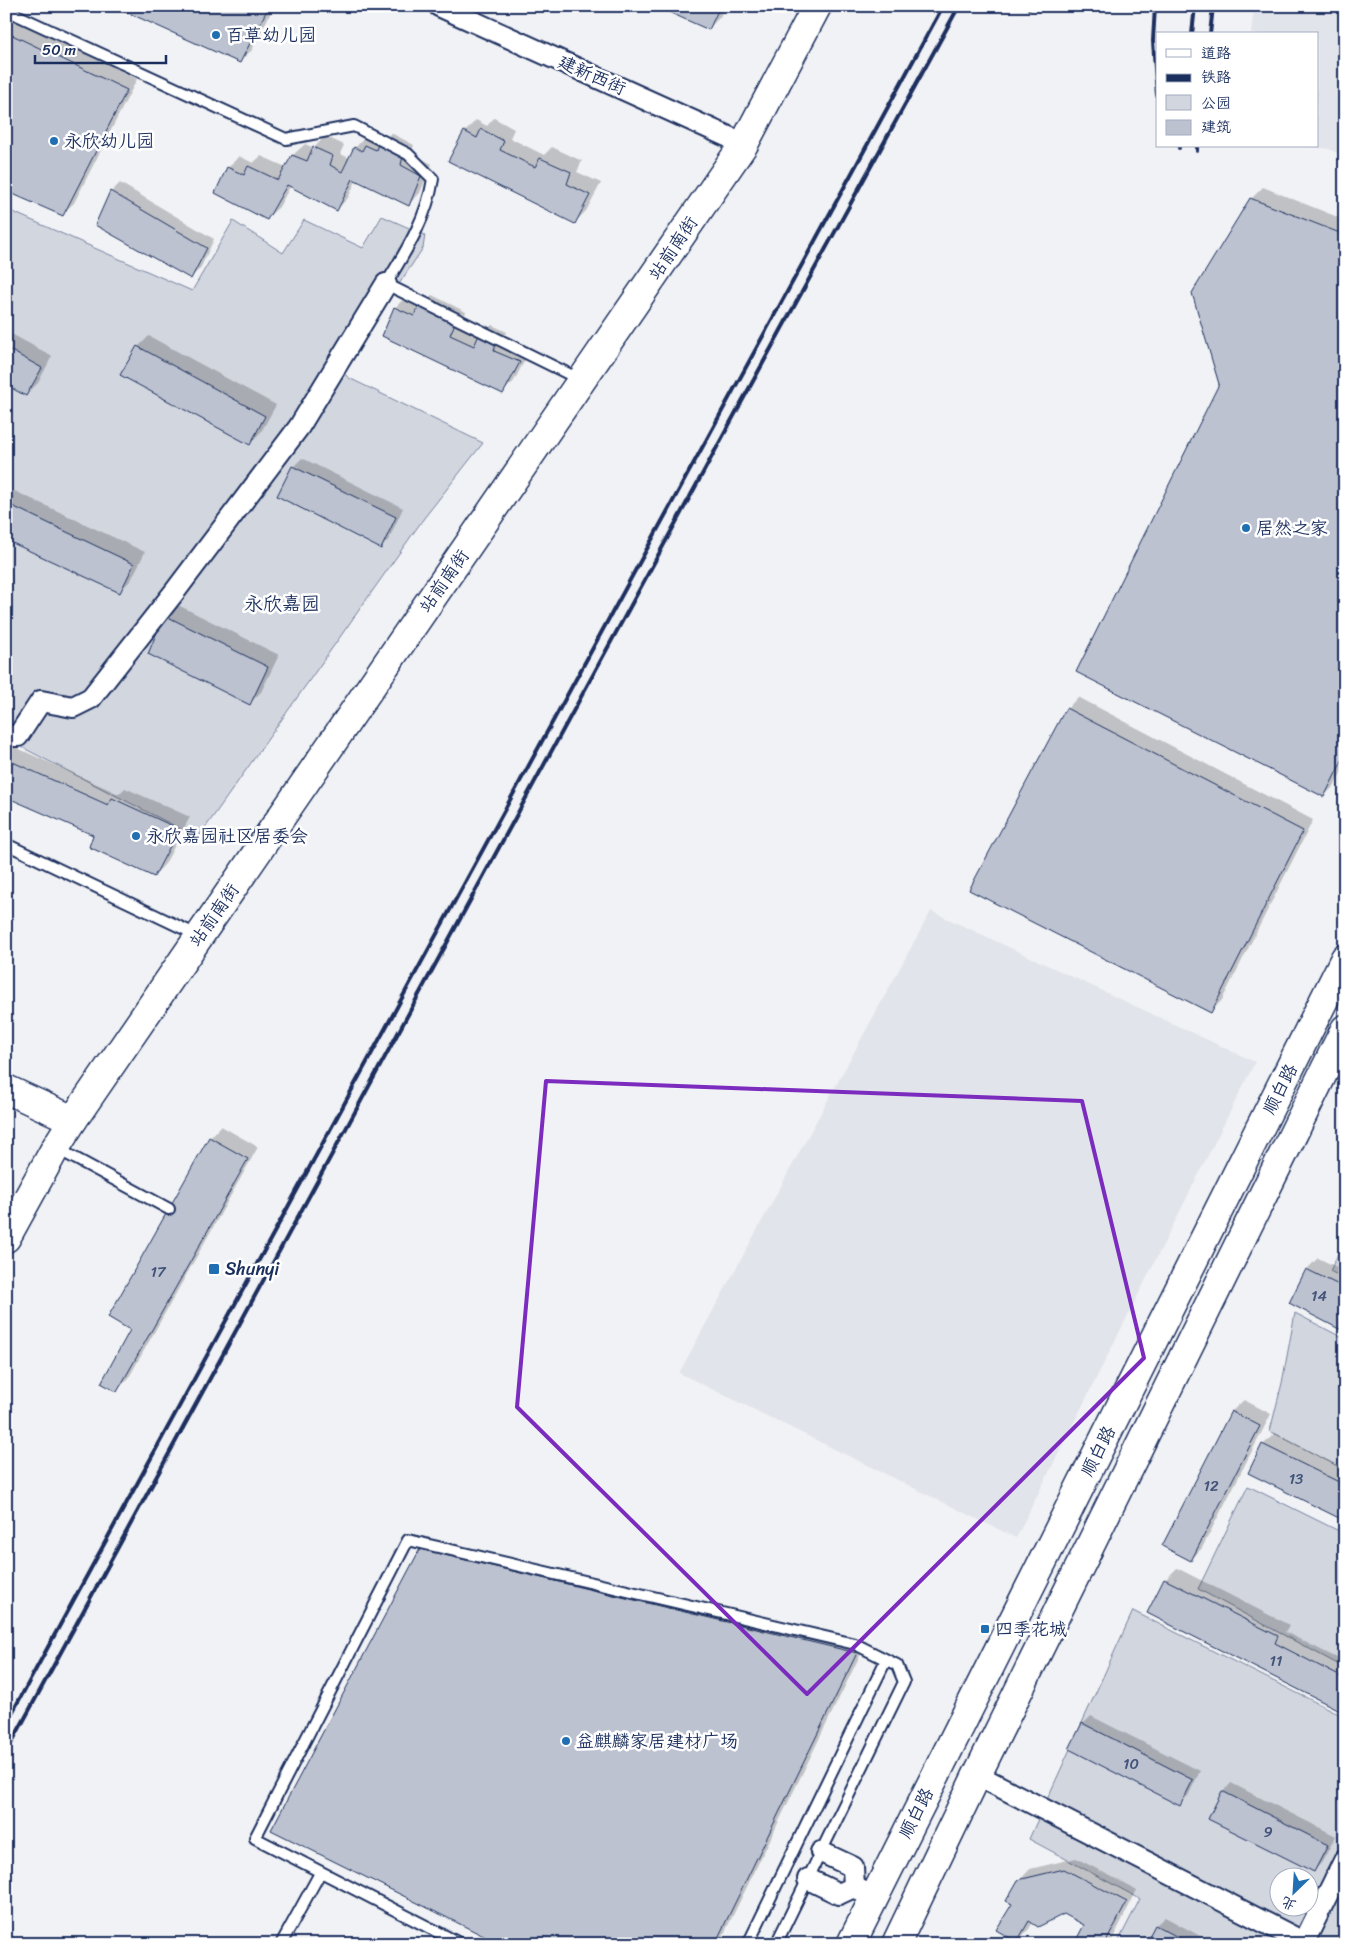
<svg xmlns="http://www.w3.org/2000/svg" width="1351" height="1950" font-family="Sriracha,'LXGW WenKai TC',sans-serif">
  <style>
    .built { fill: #e1e4ea }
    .green { fill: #d2d6df; stroke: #76829e; fill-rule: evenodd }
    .shadow { fill: #0003 }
    .building { fill: #bcc2d0; stroke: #1b2f5e }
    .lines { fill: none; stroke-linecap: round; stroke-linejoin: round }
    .lane-casing { stroke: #1b2f5e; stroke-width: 14 }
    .street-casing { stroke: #1b2f5e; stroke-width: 24 }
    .secondary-casing { stroke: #1b2f5e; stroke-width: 31 }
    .lane { stroke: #fff; stroke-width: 10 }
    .street { stroke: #fff; stroke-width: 20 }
    .secondary { stroke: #fff; stroke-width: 28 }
    .rail { stroke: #1b2f5e; stroke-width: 4 }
    .marked { fill: none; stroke: #7b2cbf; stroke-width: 4; stroke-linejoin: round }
    .poi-dot { fill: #1f6fb2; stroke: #fff; stroke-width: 2 }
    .labels { text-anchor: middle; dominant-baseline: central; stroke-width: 5; stroke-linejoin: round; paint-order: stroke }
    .number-label { font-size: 15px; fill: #43547a }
    .poi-label { font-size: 18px; fill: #1b2f5e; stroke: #fff; text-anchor: start }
    .street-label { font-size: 18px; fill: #1b2f5e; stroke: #fff }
    .neighbourhood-label { font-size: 19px; fill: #1b2f5e; stroke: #fff }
  </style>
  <rect width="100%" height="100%" fill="#f1f2f5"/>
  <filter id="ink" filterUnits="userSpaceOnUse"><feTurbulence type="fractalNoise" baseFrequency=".02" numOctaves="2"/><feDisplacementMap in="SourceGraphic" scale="10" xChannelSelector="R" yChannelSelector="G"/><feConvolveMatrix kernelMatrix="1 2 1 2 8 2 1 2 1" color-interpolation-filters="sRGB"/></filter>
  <g filter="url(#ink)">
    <g class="built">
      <path d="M1254 6H1345V157L1329 149 1306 146H1317V34H1251Z"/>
      <path d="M931 911 1255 1062 1016 1538 679 1373Z"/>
    </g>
    <g class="green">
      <path d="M6 209 192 291 233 221 283 253 304 220 363 248 382 216 425 235 423 248 341 371 349 378 483 443 424 518 198 838 6 739Z"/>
      <path d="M1345 1239V1279L1330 1271Z"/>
      <path d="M1295 1313 1345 1339V1470L1270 1431 1282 1383Z"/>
      <path d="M1248 1486 1345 1534V1668L1198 1589Z"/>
      <path d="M1133 1611 1345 1717V1944H1117L1140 1899 1029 1839ZM1278 1878H1308V1908H1278Z"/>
    </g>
    <g class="shadow">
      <path d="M116 6H274L252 50 240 61Z"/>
      <path d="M658 6H725L720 17 708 29Z"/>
      <path d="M13 18 137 79 74 203 62 214 6 190V25Z"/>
      <path d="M494 118 514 129 510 138 544 155 552 147 582 161 577 172 601 183 586 211 574 223 465 132 476 120 487 126Z"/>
      <path d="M391 133 414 145 411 153 432 164 420 193 409 204 357 179 348 198 337 209 291 185 279 207 267 218 228 168 239 156 253 163 261 156 286 167 293 155 305 144 314 148 325 136 344 145 340 154 350 158 355 148 366 136 386 138Z"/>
      <path d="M120 183 214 239 200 269 191 277 111 192Z"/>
      <path d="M1263 187 1345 220V765L1335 785 1324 796 1221 384 1251 199Z"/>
      <path d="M432 295 466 312 461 323 483 333 492 325 507 332 504 339 530 350 514 381 503 392 395 308 406 296 422 304Z"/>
      <path d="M6 331 52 356 38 383 26 395 6 384Z"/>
      <path d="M149 336 276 405 261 432 250 443 138 347Z"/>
      <path d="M302 458 403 508 389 539 381 548 293 467Z"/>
      <path d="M6 487 145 552 131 580 120 591 6 538Z"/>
      <path d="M176 604 279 655 261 692 250 703 165 615Z"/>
      <path d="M1078 697 1313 820 1222 1000 1211 1012 1067 709Z"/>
      <path d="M6 743 119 794 125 788 190 817 165 864 154 876 95 835 6 795Z"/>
      <path d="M221 1126 258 1147 128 1379 117 1390 132 1329 210 1138Z"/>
      <path d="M1318 1258 1345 1271V1330L1290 1303 1307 1269Z"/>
      <path d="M1244 1400 1271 1414 1202 1548 1191 1560 1163 1546 1232 1411Z"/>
      <path d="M1275 1433 1345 1469V1520L1263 1445Z"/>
      <path d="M433 1539 867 1641 719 1944H503L421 1550Z"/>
      <path d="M1177 1568 1289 1625 1285 1632 1345 1662V1711L1149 1613 1165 1580Z"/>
      <path d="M1091 1716 1200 1771 1188 1796 1179 1804 1083 1724Z"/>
      <path d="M1231 1783 1336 1836 1322 1862 1314 1871 1223 1792Z"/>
      <path d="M1076 1858 1137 1890 1110 1944H1076L1086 1924 1064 1913 1033 1922 1029 1929 1017 1941 1013 1903 1019 1881 1030 1869Z"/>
      <path d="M1165 1917 1215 1944H1146L1156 1925Z"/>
    </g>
    <g class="building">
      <path d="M113 6H269L240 63Z"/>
      <path d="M655 6H720L709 30Z"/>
      <path d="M6 32 127 90 63 216 6 191Z"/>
      <path d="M481 129 504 141 500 150 535 167 540 158 571 172 567 184 590 195 575 224 448 161 464 131 477 138Z"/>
      <path d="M378 144 403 156 401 165 421 176 409 206 353 179 337 211 287 185 267 220 215 193 227 167 244 175 248 166 278 180 292 155 307 161 313 147 333 156 330 165 342 172 354 147 362 151 365 145 376 150Z"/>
      <path d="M110 191 207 248 191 279 95 225Z"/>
      <path d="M1250 198 1345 235V755L1324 797 1076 672 1219 384 1192 293Z"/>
      <path d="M419 305 455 323 450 335 474 346 479 335 496 344 494 351 520 362 503 394 382 336 394 307 414 316Z"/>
      <path d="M137 346 265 416 250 445 120 375Z"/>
      <path d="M6 348 42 368 26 396 6 385Z"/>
      <path d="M292 466 396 517 381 549 277 496Z"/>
      <path d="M6 503 134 564 120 593 6 540Z"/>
      <path d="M164 615 268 667 250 705 148 654Z"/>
      <path d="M1066 708 1303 831 1211 1013 969 890Z"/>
      <path d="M6 759 108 805 112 798 179 829 154 877 89 847 93 835 6 797Z"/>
      <path d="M209 1137 248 1159 117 1392 101 1383 130 1330 108 1317Z"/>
      <path d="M1306 1269 1345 1288V1332L1289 1303Z"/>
      <path d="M1231 1411 1260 1426 1191 1561 1162 1546Z"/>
      <path d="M1262 1444 1345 1485V1521L1248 1473Z"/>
      <path d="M420 1549 857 1653 715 1944H500L271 1830Z"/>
      <path d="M1164 1579 1278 1636 1275 1643 1345 1679V1713L1147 1613Z"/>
      <path d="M1082 1723 1193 1780 1180 1806 1069 1749Z"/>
      <path d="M1222 1791 1328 1845 1314 1872 1208 1819Z"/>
      <path d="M1064 1869 1127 1902 1105 1944H1074L1084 1925 1064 1914 1038 1927 1029 1921 1017 1942 996 1930 1012 1904 1006 1901 1018 1880Z"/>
      <path d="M1155 1925 1191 1944H1145Z"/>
    </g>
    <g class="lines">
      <defs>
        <g id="lane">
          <path d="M6 10 286 139 354 126 408 154 433 179C427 218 406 251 386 284L581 380"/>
          <path d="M6 844 199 936"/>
          <path d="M56 1148 169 1209"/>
          <path d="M281 1944 320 1873"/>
          <path d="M461 1944 255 1838 408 1540 855 1644 897 1665 904 1682 776 1944"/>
          <path d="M748 1944 886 1660"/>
        </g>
        <g id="street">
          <path d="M439 6 744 144"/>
          <path d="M6 736H18L41 701 73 707 91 698 176 590 299 427 386 284"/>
          <path d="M977 1775 1303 1942"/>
          <path d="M821 1852 853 1867 854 1887"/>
          <path d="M808 1879 839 1894 854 1887 874 1897"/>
          <path d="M1303 1944 1345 1859"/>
        </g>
        <g id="secondary">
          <path d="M6 1089 73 1120"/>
          <path d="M6 1238 56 1147 73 1120 744 144 817 6"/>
          <path d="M851 1944 1345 958"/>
          <path d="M896 1944 977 1775 1345 1029"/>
        </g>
      </defs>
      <use href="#lane" class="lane-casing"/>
      <use href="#street" class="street-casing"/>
      <use href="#secondary" class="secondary-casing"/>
      <use href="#lane" class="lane"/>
      <use href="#street" class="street"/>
      <use href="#secondary" class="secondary"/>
      <g class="rail">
        <path d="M1155 6 1153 41 1157 95"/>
        <path d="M1029 9 1030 6"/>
        <path d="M1192 34 1195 6"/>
        <path d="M1210 34 1213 6"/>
        <path d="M1179 148V146"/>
        <path d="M1197 151V146"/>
        <path d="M6 1724 943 6"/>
        <path d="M6 1753 735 414 959 6"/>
      </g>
    </g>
  </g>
  <path class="marked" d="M546 1081 1082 1101 1144 1358 807 1694 517 1407Z"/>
  <g class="poi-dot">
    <circle cx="216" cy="35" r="5"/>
    <circle cx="54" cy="141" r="5"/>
    <circle cx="1246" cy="528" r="5"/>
    <circle cx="136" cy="836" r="5"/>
    <rect x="208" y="1263" width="12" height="12" rx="2.5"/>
    <rect x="980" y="1624" width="10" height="10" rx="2.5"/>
    <circle cx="566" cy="1741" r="5"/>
  </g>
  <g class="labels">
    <g class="number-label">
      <text x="158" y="1272">17</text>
      <text x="1319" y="1296">14</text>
      <text x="1296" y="1479">13</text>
      <text x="1211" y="1486">12</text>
      <text x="1276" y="1661">11</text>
      <text x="1131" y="1764">10</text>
      <text x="1268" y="1832">9</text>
    </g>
    <g class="poi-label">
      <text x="226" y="35">百草幼儿园</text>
      <text x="64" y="141">永欣幼儿园</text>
      <text x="1256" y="528">居然之家</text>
      <text x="146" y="836">永欣嘉园社区居委会</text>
      <text x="225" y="1269">Shunyi</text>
      <text x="995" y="1629">四季花城</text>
      <text x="576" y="1741">益麒麟家居建材广场</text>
    </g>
    <g class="street-label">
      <text transform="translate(592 75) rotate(24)">建新西街</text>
      <text transform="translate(673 248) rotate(-56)">站前南街</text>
      <text transform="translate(444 581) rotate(-55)">站前南街</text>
      <text transform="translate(214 915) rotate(-55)">站前南街</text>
      <text transform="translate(1280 1089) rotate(-63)">顺白路</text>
      <text transform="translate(1098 1451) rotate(-63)">顺白路</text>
      <text transform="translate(916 1813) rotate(-63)">顺白路</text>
    </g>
    <g class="neighbourhood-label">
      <text x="282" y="603">永欣嘉园</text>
    </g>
  </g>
  <rect width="1351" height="1950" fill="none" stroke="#fff" stroke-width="25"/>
  <rect x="12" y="12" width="1326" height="1925" fill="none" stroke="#1b2f5e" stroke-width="2" filter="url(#ink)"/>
  <rect x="1156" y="32" width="162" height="115" fill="#ffffff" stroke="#a4acbf"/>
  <rect x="1166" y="49" width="25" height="8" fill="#ffffff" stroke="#a4acbf"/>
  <text x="1201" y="58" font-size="15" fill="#1b2f5e">道路</text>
  <rect x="1166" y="74" width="25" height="8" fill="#1b2f5e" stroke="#a4acbf"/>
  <text x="1201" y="82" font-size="15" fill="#1b2f5e">铁路</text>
  <rect x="1166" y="95" width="25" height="15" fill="#d2d6df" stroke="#a4acbf"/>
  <text x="1201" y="108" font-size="15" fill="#1b2f5e">公园</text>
  <rect x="1166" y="120" width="25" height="15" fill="#bcc2d0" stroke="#a4acbf"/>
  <text x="1201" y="132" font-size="15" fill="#1b2f5e">建筑</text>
  <g transform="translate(1294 1892) rotate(205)"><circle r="24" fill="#ffffff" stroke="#a4acbf"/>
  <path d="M0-4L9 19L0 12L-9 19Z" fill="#1f6fb2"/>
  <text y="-8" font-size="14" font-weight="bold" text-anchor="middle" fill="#1b2f5e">北</text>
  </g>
  <path d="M35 55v8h131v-8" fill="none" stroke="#1b2f5e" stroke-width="2.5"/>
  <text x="42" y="55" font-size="15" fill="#1b2f5e" stroke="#ffffff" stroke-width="4" paint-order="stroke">50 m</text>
</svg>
